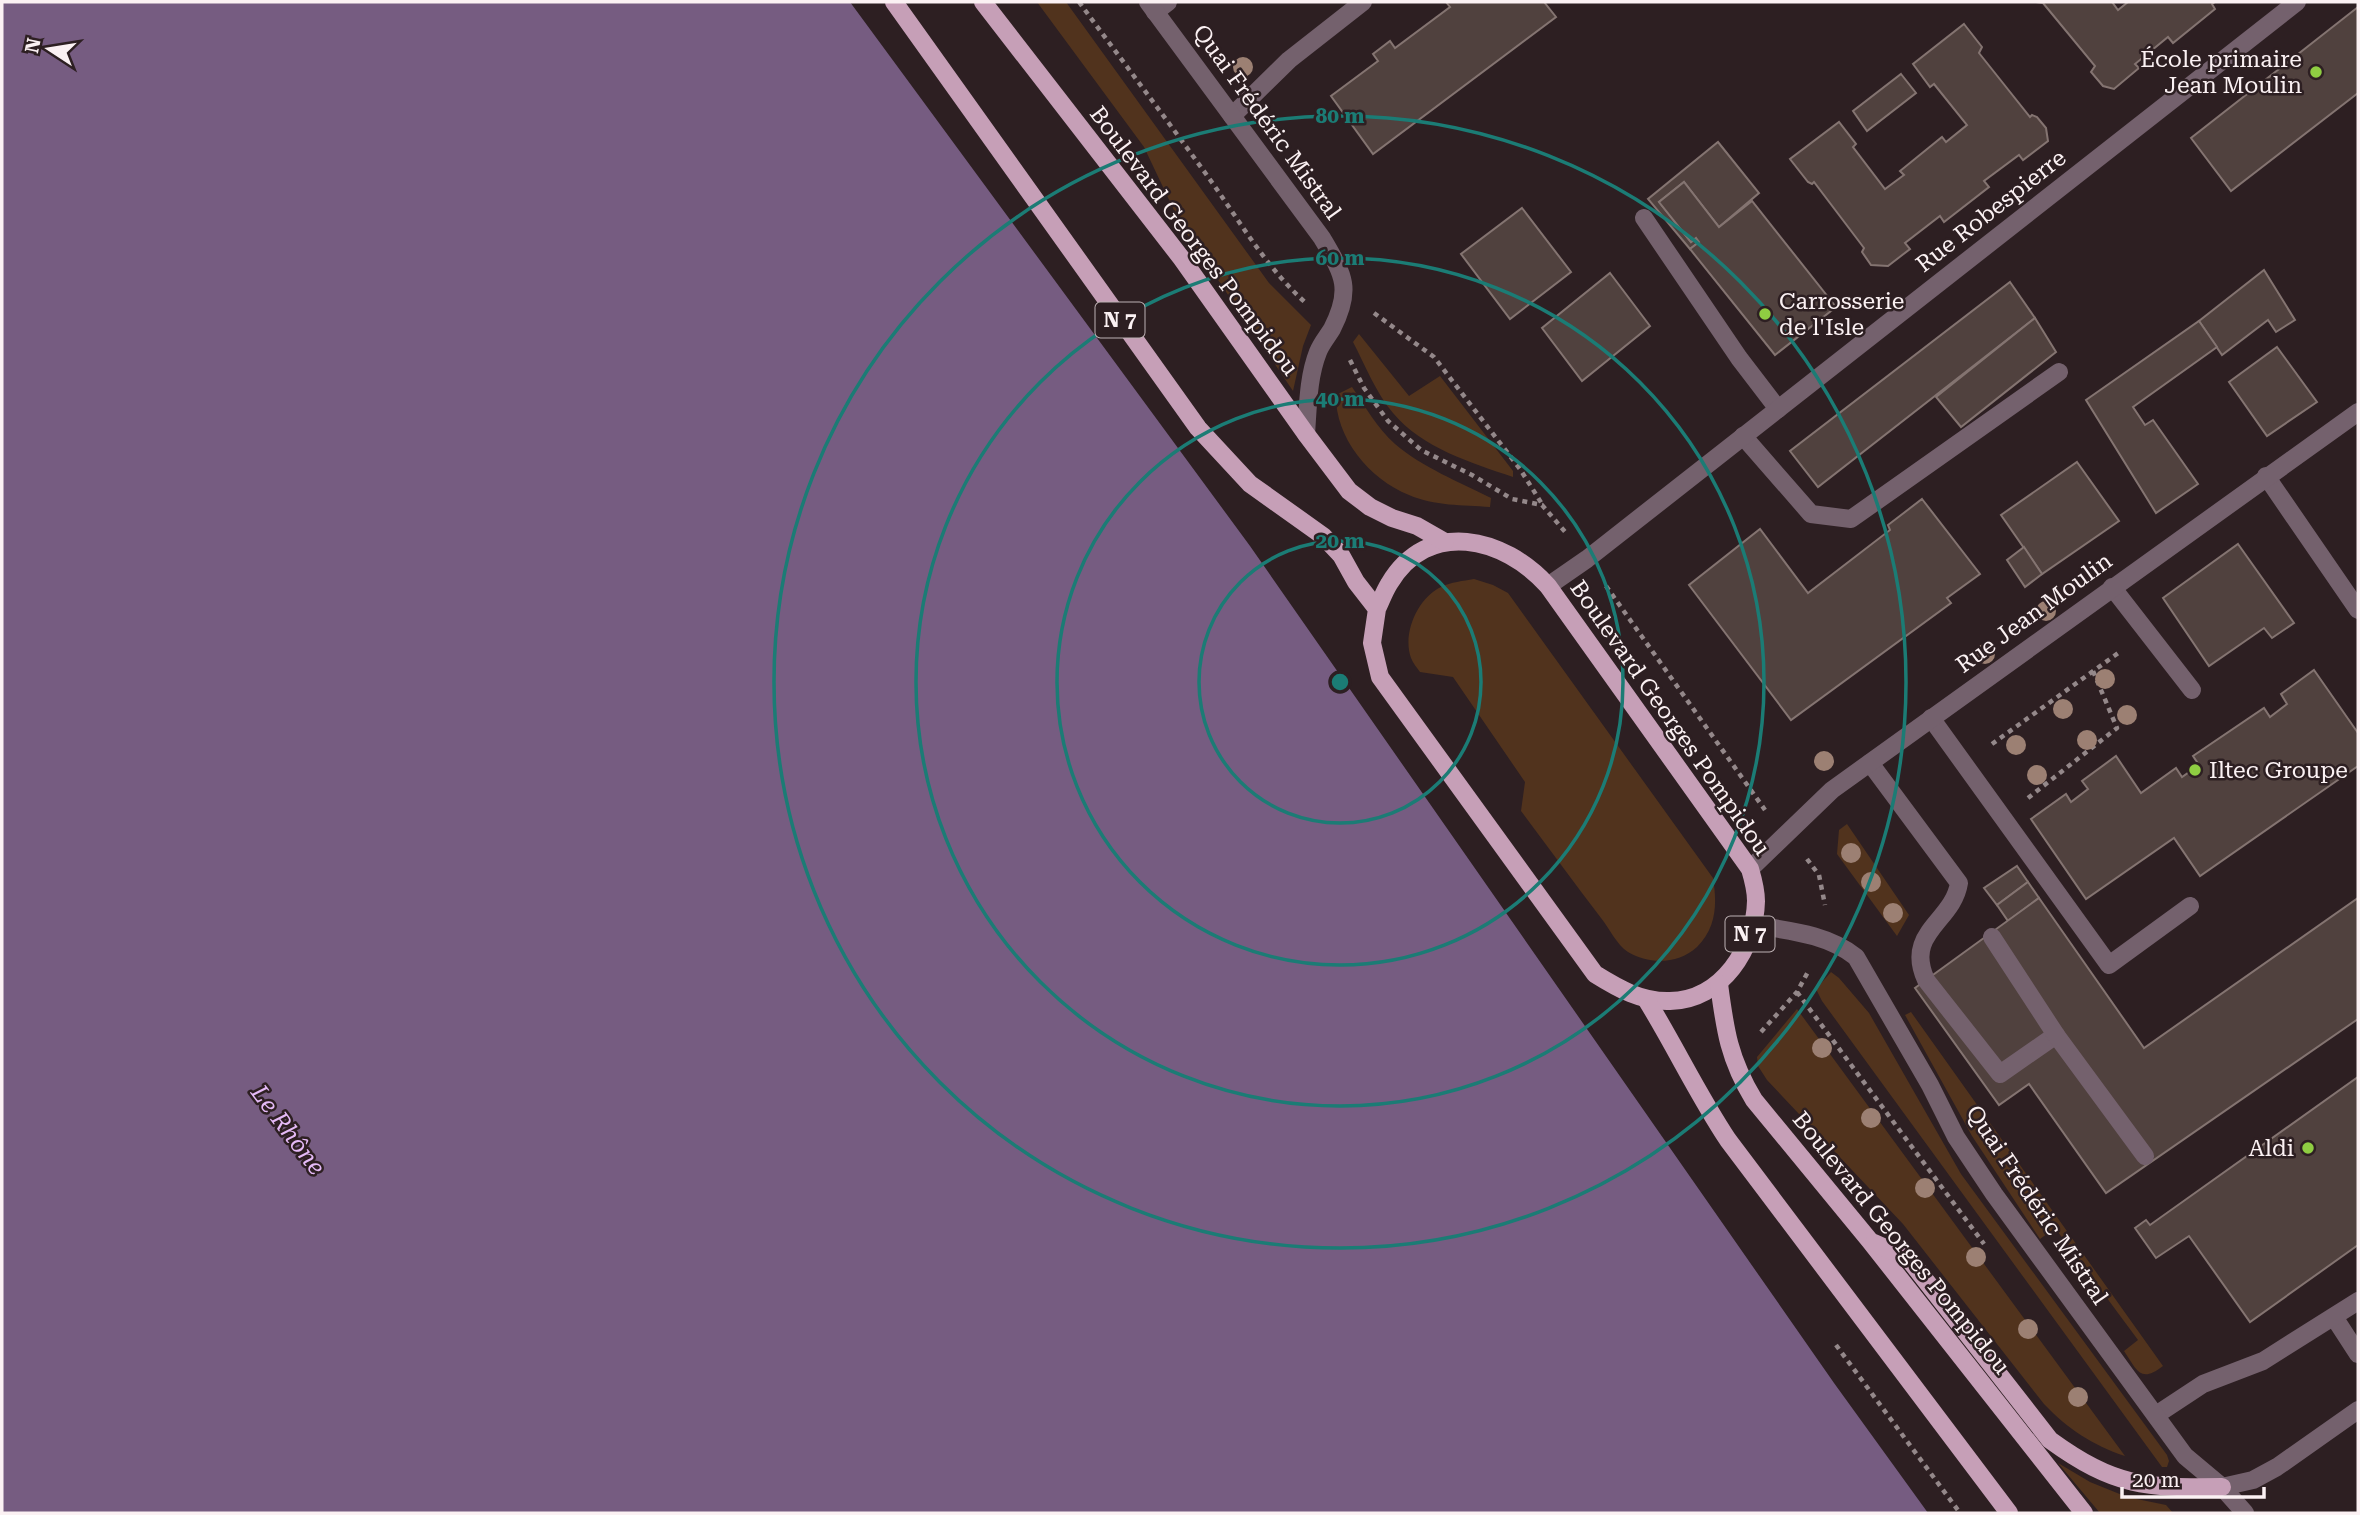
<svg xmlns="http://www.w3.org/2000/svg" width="2360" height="1515" font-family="'Roboto Serif',serif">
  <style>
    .grass { fill: #51331d }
    .water { fill: #765c81 }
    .building { fill: #50413e; stroke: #847471; stroke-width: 2 }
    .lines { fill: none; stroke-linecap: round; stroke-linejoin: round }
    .path { stroke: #94888a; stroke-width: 4.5; stroke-dasharray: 5 5; stroke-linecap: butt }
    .service { stroke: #74616d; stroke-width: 18 }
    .minor { stroke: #74616d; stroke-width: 18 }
    .primary { stroke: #c69fb7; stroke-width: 18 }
    .tree { fill: #9c8073 }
    .ring { fill: none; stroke: #1b7c75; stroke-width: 3.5 }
    .poi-dot { fill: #8fcd42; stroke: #2d1f22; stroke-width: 2.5 }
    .labels { text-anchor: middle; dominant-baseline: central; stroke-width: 5; stroke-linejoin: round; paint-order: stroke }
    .shield { fill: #2d1f22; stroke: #bdb2b4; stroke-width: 2 }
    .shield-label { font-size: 21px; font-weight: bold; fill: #fbf1f3 }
    .poi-label { font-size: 23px; fill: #fbf1f3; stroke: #2d1f22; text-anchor: end }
    .street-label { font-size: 23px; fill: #fbf1f3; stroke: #2d1f22 }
    .water-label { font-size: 24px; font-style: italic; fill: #e5baf7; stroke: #2d1f22 }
    .centre { fill: #1b7c75; stroke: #2d1f22; stroke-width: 3.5 }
    .ring-label { font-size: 21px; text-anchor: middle; font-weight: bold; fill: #1b7c75; stroke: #2d1f22; stroke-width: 5; stroke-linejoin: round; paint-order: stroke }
  </style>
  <rect width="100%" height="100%" fill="#2d1f22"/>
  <g class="grass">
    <path d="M1037 2H1066L1269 283 1311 325 1303 346 1293 391 1181 225 1144 147Z"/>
    <path d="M1359 334 1409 396 1440 376 1513 471V477C1472 463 1422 448 1393 413 1376 393 1365 365 1353 342Z"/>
    <path d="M1352 387C1365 406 1377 428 1395 444 1422 467 1459 482 1491 498L1490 507C1463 505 1434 506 1409 495 1369 479 1335 437 1336 395Z"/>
    <path d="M1474 579 1493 585 1508 593 1713 878C1717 903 1717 927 1697 947 1679 964 1649 965 1628 952 1617 945 1609 928 1601 918 1574 883 1548 847 1521 811L1525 782 1453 677 1420 672C1417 668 1413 663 1411 658 1402 633 1418 598 1441 587 1451 582 1463 581 1474 579Z"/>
    <path d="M1847 824 1909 915 1897 936 1837 854 1839 830Z"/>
    <path d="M1831 972 1839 978 1869 1013 1961 1174 2167 1455 2169 1461 2167 1467H2162L1822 1001 1816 989Z"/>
    <path d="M1797 1009 2125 1456C2092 1445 2068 1429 2044 1404L1903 1224 1767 1080 1758 1066 1757 1057Z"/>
    <path d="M1911 1012 2163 1366C2140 1384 2137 1370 2124 1351L2138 1340 2055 1228 2040 1239 1972 1136 1905 1015Z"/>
    <path d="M2058 1463 2090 1482 2127 1497 2166 1505 2173 1513H2100Z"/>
  </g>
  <path class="water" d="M2 2H850L1250 546 1834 1383 1928 1513H2Z"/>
  <g class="building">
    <path d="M1446 2H1544L1556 17 1373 154 1331 96 1378 61 1373 54 1390 41 1395 48 1450 7Z"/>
    <path d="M2036 2H2112L2118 10 2128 2H2215L2212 4 2215 9 2173 43 2168 37 2135 64 2139 68 2114 89 2103 86 2091 72 2095 66 2043 3Z"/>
    <path d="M2358 7V93L2231 191 2191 138Z"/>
    <path d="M1964 24 1982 47 1979 53 2030 117 2032 115 2037 117 2046 128 2048 141 2023 160 2019 155 1984 181 1989 187 1944 222 1940 216 1905 243 1910 249 1888 266 1871 265 1862 252 1864 248 1814 182 1812 184 1808 182 1790 159 1839 122 1856 144 1853 147 1885 189 1904 175 1900 171 1942 137 1946 142 1967 125 1934 84 1930 87 1913 64Z"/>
    <path d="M1901 74 1916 93 1867 131 1853 111Z"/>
    <path d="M1718 142 1759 193 1719 227 1684 182 1659 202 1691 242 1696 238 1699 242 1690 249 1648 199Z"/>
    <path d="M1684 182 1719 227 1752 201 1836 307 1775 355 1690 249 1699 242 1696 238 1691 242 1659 202Z"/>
    <path d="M1522 208 1571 272 1510 319 1461 254Z"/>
    <path d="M2264 270 2295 320 2276 332 2268 320 2222 355 2199 321Z"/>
    <path d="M1610 273 1650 326 1582 381 1542 328Z"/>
    <path d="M2010 282 2035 318 1818 487 1790 451Z"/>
    <path d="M2035 318 2056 352 1961 427 1936 397Z"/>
    <path d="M2199 321 2217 347 2133 407 2145 425 2153 420 2198 484 2156 513 2086 400Z"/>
    <path d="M2277 347 2317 402 2267 436 2229 382Z"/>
    <path d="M2077 462 2119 521 2042 574 2001 515Z"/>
    <path d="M1922 499 1980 574 1947 598 1951 603 1791 720 1689 585 1760 529 1808 593 1890 530 1888 525Z"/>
    <path d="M2238 544 2294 623 2272 638 2264 628 2209 666 2163 598Z"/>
    <path d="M2024 547 2042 574 2025 587 2007 560Z"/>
    <path d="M2314 670 2358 733V766L2200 876 2174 838 2086 899 2031 819 2066 794 2071 802 2088 789 2082 781 2116 756 2141 793 2176 768 2182 777 2199 765 2193 756 2264 708 2270 717 2287 704 2281 694Z"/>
    <path d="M2017 866 2028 882 1997 905 1984 888Z"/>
    <path d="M2028 882 2039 898 2008 921 1997 905Z"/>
    <path d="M2039 898 2144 1048 2358 898V1019L2106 1193 2029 1084 1999 1105 1915 988Z"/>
    <path d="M2358 1077V1245L2250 1322 2189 1236 2156 1258 2135 1228 2146 1220 2150 1225Z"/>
  </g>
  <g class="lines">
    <g class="path">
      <path d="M1079 2C1121 59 1164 116 1206 174 1238 218 1265 267 1307 304"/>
      <path d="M1374 313 1434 357 1520 469 1542 504"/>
      <path d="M1350 360 1364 388 1388 421 1421 450 1472 475 1512 499 1542 505 1567 534"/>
      <path d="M1606 586 1765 810"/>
      <path d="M1992 744 2121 651"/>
      <path d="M2028 798 2117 728 2093 671"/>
      <path d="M1807 859 1819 875 1825 905"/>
      <path d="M1797 992 1984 1244"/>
      <path d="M1761 1032 1797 992 1809 970"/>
      <path d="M1836 1345 1960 1513"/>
    </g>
    <g class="service">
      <path d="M1155 12 1168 2"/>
      <path d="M1232 116 1289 60 1363 2"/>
      <path d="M1644 218 1739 358 1778 409"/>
      <path d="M1743 436 1811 514 1851 519 2059 372"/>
      <path d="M2266 476 2358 610"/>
      <path d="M2112 587 2192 690"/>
      <path d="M1931 718 2109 965 2190 906"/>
      <path d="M1870 763 1959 883C1953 922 1904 932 1926 980L2000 1074 2056 1035"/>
      <path d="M1992 937 2056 1035 2145 1156"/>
      <path d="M2334 1317 2358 1354"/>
      <path d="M2156 1415 2203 1384 2263 1361 2358 1301"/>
    </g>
    <g class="minor">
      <path d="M1148 2 1322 238C1343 274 1353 288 1332 329 1327 337 1321 344 1318 352 1308 377 1308 407 1306 434"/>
      <path d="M1548 586 1587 559 2297 2"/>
      <path d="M1750 869 1832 790 2358 412"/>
      <path d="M1754 925C1790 931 1827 934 1856 957L1930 1085 1956 1137 1994 1194 2185 1456 2222 1487 2245 1513"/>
      <path d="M2222 1487 2253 1480 2277 1467 2358 1410"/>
    </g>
    <g class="primary">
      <path d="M894 2 1198 428 1250 484 1323 536 1341 555 1356 582 1377 609 1372 643 1380 677 1595 974C1619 989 1642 1002 1670 1001 1722 1000 1755 948 1756 901 1756 891 1753 879 1750 869L1548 586C1504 537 1428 518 1389 584 1384 592 1381 601 1377 609"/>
      <path d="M983 2 1182 259 1306 434 1349 491 1370 507 1392 518 1417 526 1445 542"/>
      <path d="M1719 984C1725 1030 1729 1059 1754 1100L1870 1241 2084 1513"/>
      <path d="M1646 999C1675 1046 1698 1095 1728 1140L2009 1513"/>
      <path d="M1874 1243 1908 1258 2050 1440C2115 1487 2145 1488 2222 1487"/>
    </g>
  </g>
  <g class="tree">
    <circle cx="1243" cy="67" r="10"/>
    <circle cx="2046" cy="611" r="10"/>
    <circle cx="1985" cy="654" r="10"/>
    <circle cx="2105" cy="679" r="10"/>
    <circle cx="2063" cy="709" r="10"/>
    <circle cx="2127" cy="715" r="10"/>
    <circle cx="2087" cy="740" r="10"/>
    <circle cx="2016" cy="745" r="10"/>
    <circle cx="1824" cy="761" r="10"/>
    <circle cx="2037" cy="775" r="10"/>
    <circle cx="1851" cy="853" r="10"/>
    <circle cx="1871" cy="882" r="10"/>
    <circle cx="1893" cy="913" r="10"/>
    <circle cx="1822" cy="1048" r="10"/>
    <circle cx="1871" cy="1118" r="10"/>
    <circle cx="1925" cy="1188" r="10"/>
    <circle cx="1976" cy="1257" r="10"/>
    <circle cx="2028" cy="1329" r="10"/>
    <circle cx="2078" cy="1397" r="10"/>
  </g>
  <g class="ring">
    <circle cx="1340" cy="682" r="141"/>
    <circle cx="1340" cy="682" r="283"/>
    <circle cx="1340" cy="682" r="424"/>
    <circle cx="1340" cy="682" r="566"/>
  </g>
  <g class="poi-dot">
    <circle cx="2316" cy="72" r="7"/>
    <circle cx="1765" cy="314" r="7"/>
    <circle cx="2195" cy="770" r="7"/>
    <circle cx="2308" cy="1148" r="7"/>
  </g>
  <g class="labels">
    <g class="shield">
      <rect x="1095.5" y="302.5" width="49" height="35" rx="5"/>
      <rect x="1725.5" y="916.5" width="49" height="35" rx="5"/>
    </g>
    <g class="shield-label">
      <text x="1120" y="320">N 7</text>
      <text x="1750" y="934">N 7</text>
    </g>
    <g class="poi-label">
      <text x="2302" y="59">École primaire<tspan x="2302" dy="26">Jean Moulin</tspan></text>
      <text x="1779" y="301" text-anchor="start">Carrosserie<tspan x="1779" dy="26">de l'Isle</tspan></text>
      <text x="2209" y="770" text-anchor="start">Iltec Groupe</text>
      <text x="2294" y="1148">Aldi</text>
    </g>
    <g class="street-label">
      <text transform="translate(1267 122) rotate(54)">Quai Frédéric Mistral</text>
      <text transform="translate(1991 211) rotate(-38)">Rue Robespierre</text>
      <text transform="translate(1194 241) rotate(53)">Boulevard Georges Pompidou</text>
      <text transform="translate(2034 613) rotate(-36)">Rue Jean Moulin</text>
      <text transform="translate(1670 718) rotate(55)">Boulevard Georges Pompidou</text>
      <text transform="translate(2037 1205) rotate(56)">Quai Frédéric Mistral</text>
      <text transform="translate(1901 1243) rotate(51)">Boulevard Georges Pompidou</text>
    </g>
    <g class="water-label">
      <text transform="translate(288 1130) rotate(53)">Le Rhône</text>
    </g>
  </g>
  <circle cx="1340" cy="682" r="10" class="centre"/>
  <g class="ring-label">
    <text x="1340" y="123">80 m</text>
    <text x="1340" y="265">60 m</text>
    <text x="1340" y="406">40 m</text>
    <text x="1340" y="548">20 m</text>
  </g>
  <rect width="2360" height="1515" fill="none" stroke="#fbf1f3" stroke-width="7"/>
  <g transform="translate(49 49) rotate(282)" stroke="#2d1f22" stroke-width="5" paint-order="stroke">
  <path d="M0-5L12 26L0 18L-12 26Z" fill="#fbf1f3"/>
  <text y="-10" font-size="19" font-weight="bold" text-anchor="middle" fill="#fbf1f3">N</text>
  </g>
  <path d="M2122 1487v10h142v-10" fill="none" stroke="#fbf1f3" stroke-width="3.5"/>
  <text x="2132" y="1487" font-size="21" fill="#fbf1f3" stroke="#2d1f22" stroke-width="5" paint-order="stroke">20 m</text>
</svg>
